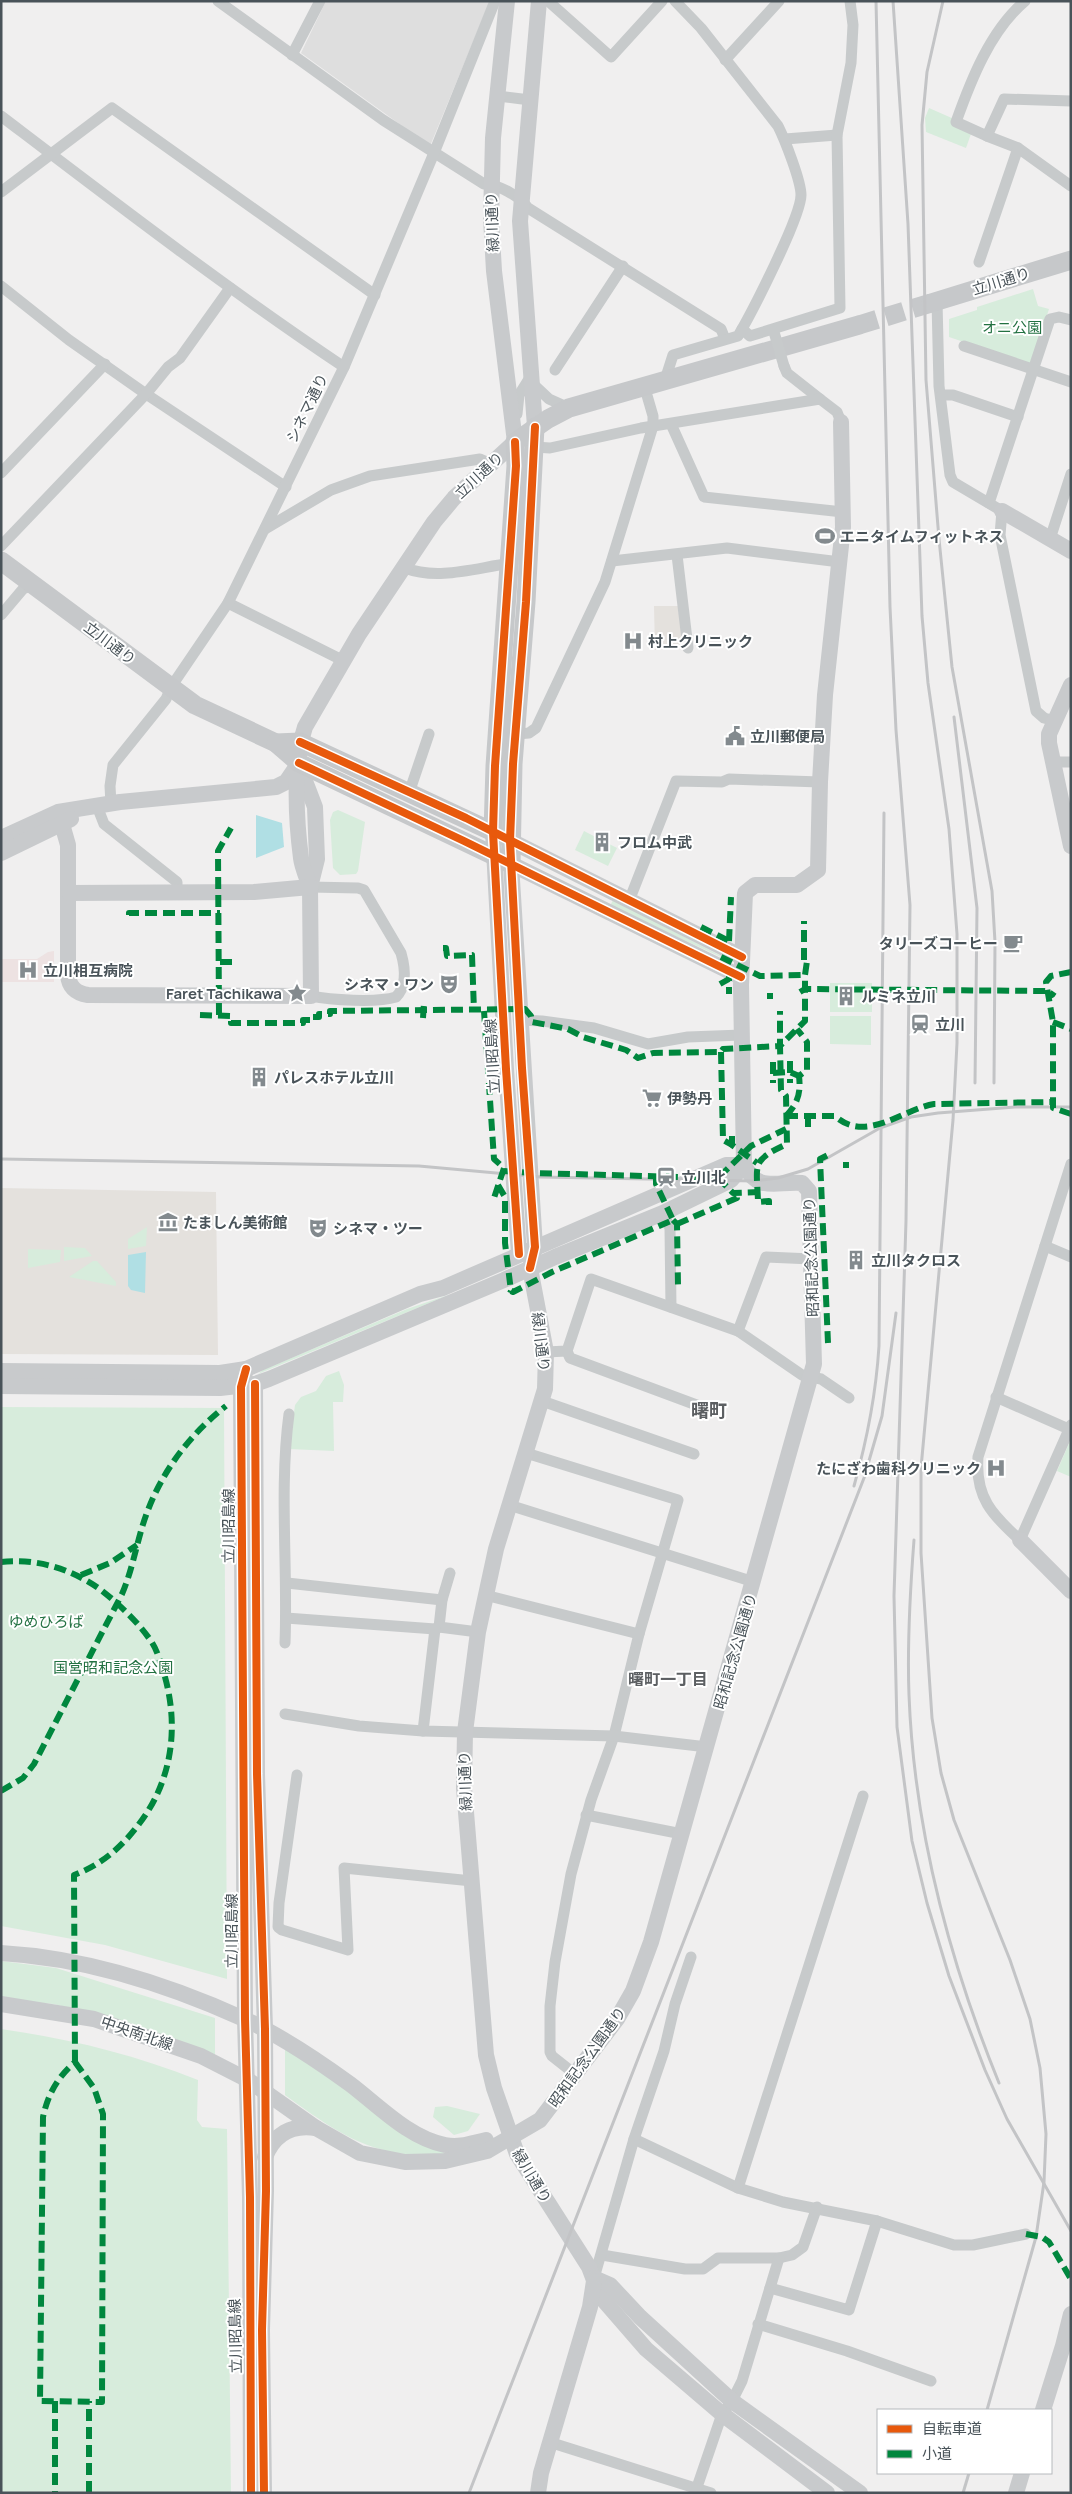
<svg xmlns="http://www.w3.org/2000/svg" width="1072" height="2494" font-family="Manrope,'Noto Sans JP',sans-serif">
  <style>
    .commercial { fill: #e4e1dd }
    .education { fill: #dedede }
    .medical { fill: #ede2e2 }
    .green { fill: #d7ecdc }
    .water { fill: #b0dfe4 }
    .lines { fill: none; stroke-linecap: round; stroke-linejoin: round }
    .primary-tunnel { stroke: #c6c8ca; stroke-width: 19; stroke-dasharray: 19 9; stroke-linecap: butt }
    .street { stroke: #c7cacb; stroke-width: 11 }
    .secondary { stroke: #c8cacc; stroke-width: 16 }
    .primary { stroke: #c6c8ca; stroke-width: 19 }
    .rail { stroke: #c3c4c6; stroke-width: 3 }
    .street-bridge { stroke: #c7cacb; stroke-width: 11 }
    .quiet { stroke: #00873e; stroke-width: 6; stroke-dasharray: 12 6; stroke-linecap: butt }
    .cycleway-casing { stroke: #fff; stroke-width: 11 }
    .cycleway { stroke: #e8590c; stroke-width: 8 }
    .labels { text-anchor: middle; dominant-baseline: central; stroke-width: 4; stroke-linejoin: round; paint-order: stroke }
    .street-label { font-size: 15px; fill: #495359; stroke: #fff }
    .park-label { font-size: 15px; fill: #237142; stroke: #fff }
    .poi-label { font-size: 15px; font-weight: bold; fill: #495359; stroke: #fff; text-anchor: start }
    .neighbourhood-label { font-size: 16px; font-weight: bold; fill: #5c5f62; stroke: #fff }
    .quarter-label { font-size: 18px; font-weight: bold; fill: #5c5f62; stroke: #fff }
  </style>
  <rect width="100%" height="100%" fill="#f0efef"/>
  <g class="commercial">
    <path d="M654 606H680L685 647 655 650Z"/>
    <path d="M1 1188 216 1192 218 1355 1 1354Z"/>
  </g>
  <path class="education" d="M326 1H490L430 146 301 53Z"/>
  <path class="medical" d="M54 951V982H1V959H37L48 952Z"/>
  <g class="green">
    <path d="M929 108 954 119 972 131 966 148 926 132 925 118Z"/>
    <path d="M1033 289 1038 306 1049 309 1032 362 1029 364 949 337V319L977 310V307Z"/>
    <path d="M338 810 365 822 358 871 356 874 340 875 333 868 330 820 333 812Z"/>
    <path d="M584 831 617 848 608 866 575 850Z"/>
    <path d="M613 900 723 957V958L610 906Z"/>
    <rect x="830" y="983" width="42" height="29"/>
    <path d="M830 1016H871V1045L830 1044Z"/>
    <path d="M147 1227 146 1246 128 1249V1239Z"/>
    <path d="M64 1247 85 1248 92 1256 64 1261Z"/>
    <path d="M28 1249 61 1250 60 1262 28 1268Z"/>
    <path d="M93 1261H97L116 1282V1286L69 1277Z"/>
    <path d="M451 1294 258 1374 263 1370 407 1309Z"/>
    <path d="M339 1371 344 1385 343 1402H333L334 1451 289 1449 295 1405 301 1397 316 1391 326 1376Z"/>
    <path d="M1 1407 224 1408 227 1979 105 1945 1 1926Z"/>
    <path d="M1070 1441H1071V1477L1057 1471Z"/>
    <path d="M1 1961 56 1968 215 2018V2055L103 2015 53 2004 1 1999Z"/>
    <path d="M1 2029C71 2039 132 2054 198 2080L197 2120 202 2127 227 2129 231 2493H1Z"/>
    <path d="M285 2049 448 2155C432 2154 414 2156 398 2153 353 2146 320 2120 285 2095Z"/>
    <path d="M447 2106 480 2114 468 2131 454 2135 433 2117 435 2107Z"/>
  </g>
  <g class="water">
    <path d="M256 815 282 823 284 847 256 858Z"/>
    <path d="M146 1252 145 1293 131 1290 128 1286V1255Z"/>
  </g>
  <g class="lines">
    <path class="primary-tunnel" d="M859 325 931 303"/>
    <g class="street">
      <path d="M218 1 383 120 484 184C500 185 519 196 528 208L721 329 725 339"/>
      <path d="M548 1 611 57 662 1"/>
      <path d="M1025 1C990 31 971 80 956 122L987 136 1004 99 1071 101"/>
      <path d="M292 55 320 1"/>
      <path d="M725 60 779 1"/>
      <path d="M498 96 530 100"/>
      <path d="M1 116C114 202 226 288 344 367"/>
      <path d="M987 136 1018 148"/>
      <path d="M785 139 837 135"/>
      <path d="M1 192 112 108 375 295"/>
      <path d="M979 262 1018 148 1071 186"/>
      <path d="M1 286 69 340 146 394 286 487"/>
      <path d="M937 301 939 386 950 475 953 482 1002 511 1000 535 1036 711 1044 718 1055 721"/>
      <path d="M742 329 750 336 840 308 837 135 851 63 853 25 850 1"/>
      <path d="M964 346 1071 382"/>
      <path d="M784 366 787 373 820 399"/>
      <path d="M555 370 623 266"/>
      <path d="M665 380 673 355 738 336C751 314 801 217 801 195 801 181 785 140 778 126L701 28 675 1"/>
      <path d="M533 384 549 399 569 408"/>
      <path d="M942 395H953L1018 417"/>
      <path d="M517 414 519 395 531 376"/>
      <path d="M671 424 704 497 843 512"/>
      <path d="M535 447 550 448 641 428 820 399 837 412 841 422"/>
      <path d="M1 473 105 364"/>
      <path d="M989 503 1049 322 1050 319 1059 317 1071 320"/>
      <path d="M265 529 331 490 370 476 480 459 489 463"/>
      <path d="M1050 539 1071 474"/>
      <path d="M1 546 146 394 168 367 180 358 230 288"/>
      <path d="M677 555 688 648"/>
      <path d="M612 561 727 548 840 562"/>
      <path d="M405 568C439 581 478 567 513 563"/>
      <path d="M228 603 342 660"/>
      <path d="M1 615 23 589 33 584"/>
      <path d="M517 734 529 733 536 728 605 582 653 426V416L644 385"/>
      <path d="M1053 762H1071"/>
      <path d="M409 793 429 734"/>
      <path d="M111 804 110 786 113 765 166 699 171 687 228 603 344 367 434 153 495 1"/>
      <path d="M97 806 104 824 177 882V893"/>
      <path d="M310 887 358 888 364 890 401 953C405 967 407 986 396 997 377 1003 330 1000 311 996"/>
      <path d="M629 901 676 781 722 782 729 779 820 782"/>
      <path d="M520 1020 542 1021 594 1028 648 1044 688 1037 742 1035"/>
      <path d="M1071 1164 978 1457C975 1497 992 1515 1020 1540L1071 1425"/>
      <path d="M663 1213 670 1228 671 1307"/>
      <path d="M1045 1246 1071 1257"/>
      <path d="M738 1331 766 1257 812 1259"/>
      <path d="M567 1351 570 1358 710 1410"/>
      <path d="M546 1352 567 1351 591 1279 738 1331 802 1375 821 1379 849 1398"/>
      <path d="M996 1397 1071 1430"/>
      <path d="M542 1401 694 1454"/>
      <path d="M526 1453 678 1500 639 1634 614 1736 591 1800 571 1874 555 1962 550 2006V2052L552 2056 576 2075"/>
      <path d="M509 1505 754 1582"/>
      <path d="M450 1573 442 1600 439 1627 478 1632"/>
      <path d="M287 1583 442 1600"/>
      <path d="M485 1595 639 1634"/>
      <path d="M286 1618 435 1629 439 1627"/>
      <path d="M285 1643C288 1567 279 1489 289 1414"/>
      <path d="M285 1714 359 1726 423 1731 614 1736 707 1747"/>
      <path d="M423 1731 435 1629"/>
      <path d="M297 1775 279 1903 278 1927 282 1930 348 1950 344 1868 472 1881"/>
      <path d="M586 1815 682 1834"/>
      <path d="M634 2139 738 2188 783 2202 877 2221 954 2245H973L1026 2234"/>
      <path d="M738 2188 863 1796"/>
      <path d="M602 2255 685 2269H703L718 2258H779L792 2255 803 2247 817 2207"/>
      <path d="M594 2278 634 2139 664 2051 675 2004 691 1957"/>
      <path d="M770 2288 849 2310 877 2221"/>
      <path d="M758 2324 847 2351 931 2381"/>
      <path d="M549 2442 711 2493"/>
      <path d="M695 2493 722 2414 732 2401 742 2381 779 2258"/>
    </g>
    <g class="secondary">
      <path d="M535 427 520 221 539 1"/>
      <path d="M1002 511 1071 551"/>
      <path d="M1071 685 1049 734V743L1071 846"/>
      <path d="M62 824 68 845V975C69 987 76 993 88 995L311 996 310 887 317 859 315 807 302 773"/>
      <path d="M1 838 58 812 120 802 276 787 286 782 299 763"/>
      <path d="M1 853 71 819"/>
      <path d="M310 887C307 878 302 867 301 858 296 820 293 764 305 727L359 634 434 522 454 498 515 442 494 271 491 218 493 138 507 1"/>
      <path d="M69 893 254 892 310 887"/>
      <path d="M741 977 511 864 535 1247 530 1268 546 1352 545 1389 496 1549 478 1632 465 1732 464 1788 486 2055 494 2088 517 2154 589 2267 600 2296 646 2349 722 2414 827 2493"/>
      <path d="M519 1254 506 1069 493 832 742 957"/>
      <path d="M246 1369 241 1387 245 2019 250 2197 251 2493"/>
      <path d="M1 1371 220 1373 246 1369 420 1294 443 1288 726 1165H744"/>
      <path d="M255 1384 257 1774 265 2029 266 2191 262 2330 264 2493"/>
      <path d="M1 1386 220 1388 255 1384 269 1379 504 1280 555 1257 663 1213 731 1180 744 1165 741 985 745 893 755 885H797L818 870 820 782 825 695 843 527 841 422"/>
      <path d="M1020 1540 1071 1591"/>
      <path d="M1 1953C86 1958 167 1984 244 2019 282 2036 317 2060 350 2084 379 2106 409 2138 445 2145 460 2148 472 2143 486 2140"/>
      <path d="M1 2004 94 2019 201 2056 248 2080 316 2128 360 2153 405 2162 445 2161 487 2151 540 2120 617 2019 633 1991 651 1942 814 1364 809 1191 802 1183C776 1181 758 1193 744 1165"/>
      <path d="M265 2157C274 2134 291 2124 316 2128"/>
      <path d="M594 2278 610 2285 640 2317 732 2401 860 2493"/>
      <path d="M1043 2410 1063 2346 1071 2314"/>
      <path d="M538 2493 541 2473 590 2307 594 2281"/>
      <path d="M1016 2493 1022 2473"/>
    </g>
    <g class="primary">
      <path d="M931 303 1071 260"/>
      <path d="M1 561 195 705 276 743 299 763 511 864 513 764 526 602 535 427"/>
      <path d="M276 743 300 742 493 832 495 766 516 466 515 442 548 419 569 408 859 325"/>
    </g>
    <g class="rail">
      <path d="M876 1 890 607 896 730 910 905 906 1221 894 1596 897 1727 912 1841 927 1903 949 1976 985 2070 1007 2119 1071 2231"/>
      <path d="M893 1 908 224 922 616 928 683 949 829 957 934V1043L953 1120 921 1468V1553L932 1718 941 1773 954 1820 1010 1960 1030 2019 1040 2068 1046 2134 1044 2182 1036 2237 987 2410"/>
      <path d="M943 1 927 72 922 125 926 380 939 539 952 667 992 891 995 942 994 1083"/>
      <path d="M954 717 977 908 975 1083"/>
      <path d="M1 1159 419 1166 540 1177 755 1181 778 1178 808 1169 880 1128 911 1117 938 1113 1015 1107H1071"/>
      <path d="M854 1486C867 1440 876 1394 879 1346L884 813"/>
      <path d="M914 1540C910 1592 907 1643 909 1695 914 1827 949 1960 999 2083"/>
      <path d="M469 2493 864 1478 882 1416 896 1313"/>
      <path d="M963 2493 969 2473"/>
    </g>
    <path class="street-bridge" d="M774 332 784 366"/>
    <g class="quiet">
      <path d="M129 915V913H220"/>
      <path d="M701 927 729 941V954"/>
      <path d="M729 941 731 897"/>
      <path d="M443 948H446L447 956 472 955 474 1011"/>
      <path d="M721 957 760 976 805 975"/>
      <path d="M220 962H238"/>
      <path d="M729 969V994"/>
      <path d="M1071 972 1051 976 1046 982 1053 1022V1108L1071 1114"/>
      <path d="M720 984 729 979"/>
      <path d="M800 992 805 989 1043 991H1048L1052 995 1054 992"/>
      <path d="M767 996H773"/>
      <path d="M484 1011 494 1159 504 1168 494 1198"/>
      <path d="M200 1015 231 1016V1023H303V1020H312V1017H319V1014H330V1011L525 1009 531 1016 532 1022 568 1029 583 1037 626 1050 638 1058 653 1053 721 1052 723 1049 780 1046V1011"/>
      <path d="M219 1015 218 851 231 828"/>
      <path d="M423 1018 424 1003"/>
      <path d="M1053 1022 1071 1029"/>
      <path d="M721 1052 723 1140 732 1145"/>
      <path d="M790 1061V1083"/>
      <path d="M773 1062V1083"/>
      <path d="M773 1073 790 1072 799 1076"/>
      <path d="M808 1115V1127"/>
      <path d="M786 1116H835C866 1144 903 1109 934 1104L1053 1102"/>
      <path d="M786 1116C798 1103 801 1093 799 1076L807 1070V1042L797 1029"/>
      <path d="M732 1136V1145L757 1163"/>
      <path d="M846 1162V1168"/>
      <path d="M504 1171 535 1173 718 1178 751 1146 786 1129"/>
      <path d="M718 1178 733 1193 763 1192"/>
      <path d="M498 1185 505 1197V1243L511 1291 510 1293"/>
      <path d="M769 1205V1201L758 1202C757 1164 750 1161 787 1144L786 1096 781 1090 780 1046 805 1021V975L807 961H804V921"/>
      <path d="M673 1220 677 1224 678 1285H683"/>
      <path d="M677 1224 737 1198V1193"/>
      <path d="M511 1291 513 1292 552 1272 673 1220 656 1184V1177"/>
      <path d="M828 1343 820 1159 830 1154"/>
      <path d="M1 1562C37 1558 72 1569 101 1590 119 1604 138 1622 151 1641 158 1651 161 1665 165 1677 179 1728 172 1781 139 1824 122 1847 101 1865 74 1875L75 2062"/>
      <path d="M81 1575 110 1563 137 1545"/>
      <path d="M1 1791 23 1778 34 1764 122 1594C131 1573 135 1552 141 1531 155 1481 185 1438 226 1406"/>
      <path d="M75 2062 94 2088 103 2114 102 2402 40 2401 43 2117C48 2094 57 2078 75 2062Z"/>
      <path d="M1026 2234 1042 2237 1049 2242 1071 2279"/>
      <path d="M55 2401V2493"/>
      <path d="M89 2493V2401"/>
    </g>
    <defs>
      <g id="cycleway">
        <path d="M515 442 516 466 495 766 493 832 506 1069 519 1254"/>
        <path d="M300 742 466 818 742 957"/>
        <path d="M299 763 464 841 741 977"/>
        <path d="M530 1268 535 1247 522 1068 510 841 513 764 526 602 535 427"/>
        <path d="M246 1369 241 1387 245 2019 250 2197 251 2493"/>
        <path d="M255 1384 257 1774 265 2029 266 2191 262 2330 264 2493"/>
      </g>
    </defs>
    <use href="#cycleway" class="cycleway-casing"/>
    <use href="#cycleway" class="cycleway"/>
  </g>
  <defs>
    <symbol id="stadium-bare" viewBox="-9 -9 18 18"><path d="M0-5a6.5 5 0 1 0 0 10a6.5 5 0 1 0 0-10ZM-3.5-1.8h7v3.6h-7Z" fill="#838a8e" stroke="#fff" stroke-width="2.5" paint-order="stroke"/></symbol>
    <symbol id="hospital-bare" viewBox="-9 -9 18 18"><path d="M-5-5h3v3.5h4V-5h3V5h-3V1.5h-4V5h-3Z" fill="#838a8e" stroke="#fff" stroke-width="2.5" paint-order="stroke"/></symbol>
    <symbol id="civic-bare" viewBox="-9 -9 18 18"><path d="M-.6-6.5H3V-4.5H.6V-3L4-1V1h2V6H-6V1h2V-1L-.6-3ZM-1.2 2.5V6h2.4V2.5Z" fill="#838a8e" stroke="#fff" stroke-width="2.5" paint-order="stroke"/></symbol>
    <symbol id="building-bare" viewBox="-9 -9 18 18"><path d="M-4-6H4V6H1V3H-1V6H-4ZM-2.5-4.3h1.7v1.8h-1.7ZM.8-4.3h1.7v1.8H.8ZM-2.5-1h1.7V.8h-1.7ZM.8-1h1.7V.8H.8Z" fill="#838a8e" stroke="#fff" stroke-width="2.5" paint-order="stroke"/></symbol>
    <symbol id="cafe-bare" viewBox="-9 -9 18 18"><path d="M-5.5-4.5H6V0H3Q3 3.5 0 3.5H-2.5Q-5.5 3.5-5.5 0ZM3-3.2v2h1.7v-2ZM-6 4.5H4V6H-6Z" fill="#838a8e" stroke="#fff" stroke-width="2.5" paint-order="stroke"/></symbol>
    <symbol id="theatre-bare" viewBox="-9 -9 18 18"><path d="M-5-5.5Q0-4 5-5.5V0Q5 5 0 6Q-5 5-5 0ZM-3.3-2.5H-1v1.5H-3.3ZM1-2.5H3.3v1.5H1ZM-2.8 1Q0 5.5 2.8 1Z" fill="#838a8e" stroke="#fff" stroke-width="2.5" paint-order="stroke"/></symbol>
    <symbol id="sight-bare" viewBox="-9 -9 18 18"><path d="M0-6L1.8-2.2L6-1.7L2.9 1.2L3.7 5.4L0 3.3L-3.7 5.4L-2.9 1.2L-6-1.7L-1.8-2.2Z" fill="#838a8e" stroke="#fff" stroke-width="2.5" paint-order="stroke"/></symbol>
    <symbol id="station-bare" viewBox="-9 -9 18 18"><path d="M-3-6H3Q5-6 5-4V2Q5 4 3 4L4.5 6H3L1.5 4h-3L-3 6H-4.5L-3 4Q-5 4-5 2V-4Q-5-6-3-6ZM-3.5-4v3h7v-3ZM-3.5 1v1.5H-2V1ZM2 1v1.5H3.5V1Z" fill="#838a8e" stroke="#fff" stroke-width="2.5" paint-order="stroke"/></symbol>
    <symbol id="supermarket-bare" viewBox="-9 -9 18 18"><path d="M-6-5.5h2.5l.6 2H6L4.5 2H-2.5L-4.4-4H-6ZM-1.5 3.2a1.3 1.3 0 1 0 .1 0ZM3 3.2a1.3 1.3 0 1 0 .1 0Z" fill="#838a8e" stroke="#fff" stroke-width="2.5" paint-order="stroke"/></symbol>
    <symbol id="museum-bare" viewBox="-9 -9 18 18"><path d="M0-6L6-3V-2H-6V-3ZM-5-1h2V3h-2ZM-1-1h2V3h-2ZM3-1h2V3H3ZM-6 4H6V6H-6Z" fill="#838a8e" stroke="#fff" stroke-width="2.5" paint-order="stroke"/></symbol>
  </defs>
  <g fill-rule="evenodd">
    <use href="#stadium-bare" x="811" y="522" width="28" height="28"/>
    <use href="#hospital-bare" x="619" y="627" width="28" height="28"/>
    <use href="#civic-bare" x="721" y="722" width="28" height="28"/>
    <use href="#building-bare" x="588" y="828" width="28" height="28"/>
    <use href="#cafe-bare" x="999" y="929" width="28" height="28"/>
    <use href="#hospital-bare" x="14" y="956" width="28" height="28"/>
    <use href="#theatre-bare" x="435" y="970" width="28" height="28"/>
    <use href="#sight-bare" x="283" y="979" width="28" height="28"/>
    <use href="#building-bare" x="832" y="982" width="28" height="28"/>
    <use href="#station-bare" x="906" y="1010" width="28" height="28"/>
    <use href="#building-bare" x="245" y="1063" width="28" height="28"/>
    <use href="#supermarket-bare" x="638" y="1084" width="28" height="28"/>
    <use href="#station-bare" x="652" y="1163" width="28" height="28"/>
    <use href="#museum-bare" x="154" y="1208" width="28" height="28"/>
    <use href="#theatre-bare" x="304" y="1214" width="28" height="28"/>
    <use href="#building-bare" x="842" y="1246" width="28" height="28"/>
    <use href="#hospital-bare" x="982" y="1454" width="28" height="28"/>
  </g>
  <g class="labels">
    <g class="street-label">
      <text transform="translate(492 222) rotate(-92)">緑川通り</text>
      <text transform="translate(1001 281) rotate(-17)">立川通り</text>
      <text transform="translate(307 408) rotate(-64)">シネマ通り</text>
      <text transform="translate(479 475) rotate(-43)">立川通り</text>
      <text transform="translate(110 643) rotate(37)">立川通り</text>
      <text transform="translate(492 1056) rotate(-93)">立川昭島線</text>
      <text transform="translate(811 1257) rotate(-92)">昭和記念公園通り</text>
      <text transform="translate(541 1342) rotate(83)">緑川通り</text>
      <text transform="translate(228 1526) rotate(-90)">立川昭島線</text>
      <text transform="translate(735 1651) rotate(-74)">昭和記念公園通り</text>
      <text transform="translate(465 1781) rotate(-92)">緑川通り</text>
      <text transform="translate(231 1931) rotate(-90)">立川昭島線</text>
      <text transform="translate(137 2033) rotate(19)">中央南北線</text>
      <text transform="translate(587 2057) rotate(-54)">昭和記念公園通り</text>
      <text transform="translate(532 2176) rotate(59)">緑川通り</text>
      <text transform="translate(235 2336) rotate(-91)">立川昭島線</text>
    </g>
    <g class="park-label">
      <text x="1012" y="327">オニ公園</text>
      <text x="46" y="1621">ゆめひろば</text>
      <text x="113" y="1667">国営昭和記念公園</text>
    </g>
    <g class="poi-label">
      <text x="840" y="536">エニタイムフィットネス</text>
      <text x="648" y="641">村上クリニック</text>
      <text x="750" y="736">立川郵便局</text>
      <text x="617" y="842">フロム中武</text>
      <text x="998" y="943" text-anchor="end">タリーズコーヒー</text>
      <text x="43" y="970">立川相互病院</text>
      <text x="434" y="984" text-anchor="end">シネマ・ワン</text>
      <text x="282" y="993" text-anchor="end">Faret Tachikawa</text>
      <text x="861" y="996">ルミネ立川</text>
      <text x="935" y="1024">立川</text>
      <text x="274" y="1077">パレスホテル立川</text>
      <text x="667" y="1098">伊勢丹</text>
      <text x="681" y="1177">立川北</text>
      <text x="183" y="1222">たましん美術館</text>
      <text x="333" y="1228">シネマ・ツー</text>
      <text x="871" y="1260">立川タクロス</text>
      <text x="981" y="1468" text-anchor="end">たにざわ歯科クリニック</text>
    </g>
    <g class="neighbourhood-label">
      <text x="668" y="1679">曙町一丁目</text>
    </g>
    <g class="quarter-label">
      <text x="709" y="1410">曙町</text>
    </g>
  </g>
  <rect width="1072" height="2494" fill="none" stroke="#495359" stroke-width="5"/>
  <rect x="877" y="2409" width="175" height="65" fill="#ffffff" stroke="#b6babd"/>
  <rect x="887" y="2425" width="25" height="8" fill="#e8590c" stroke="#b6babd"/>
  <text x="922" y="2434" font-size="15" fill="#495359">自転車道</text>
  <rect x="887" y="2450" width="25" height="8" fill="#00873e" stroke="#b6babd"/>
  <text x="922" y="2459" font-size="15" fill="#495359">小道</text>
</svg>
